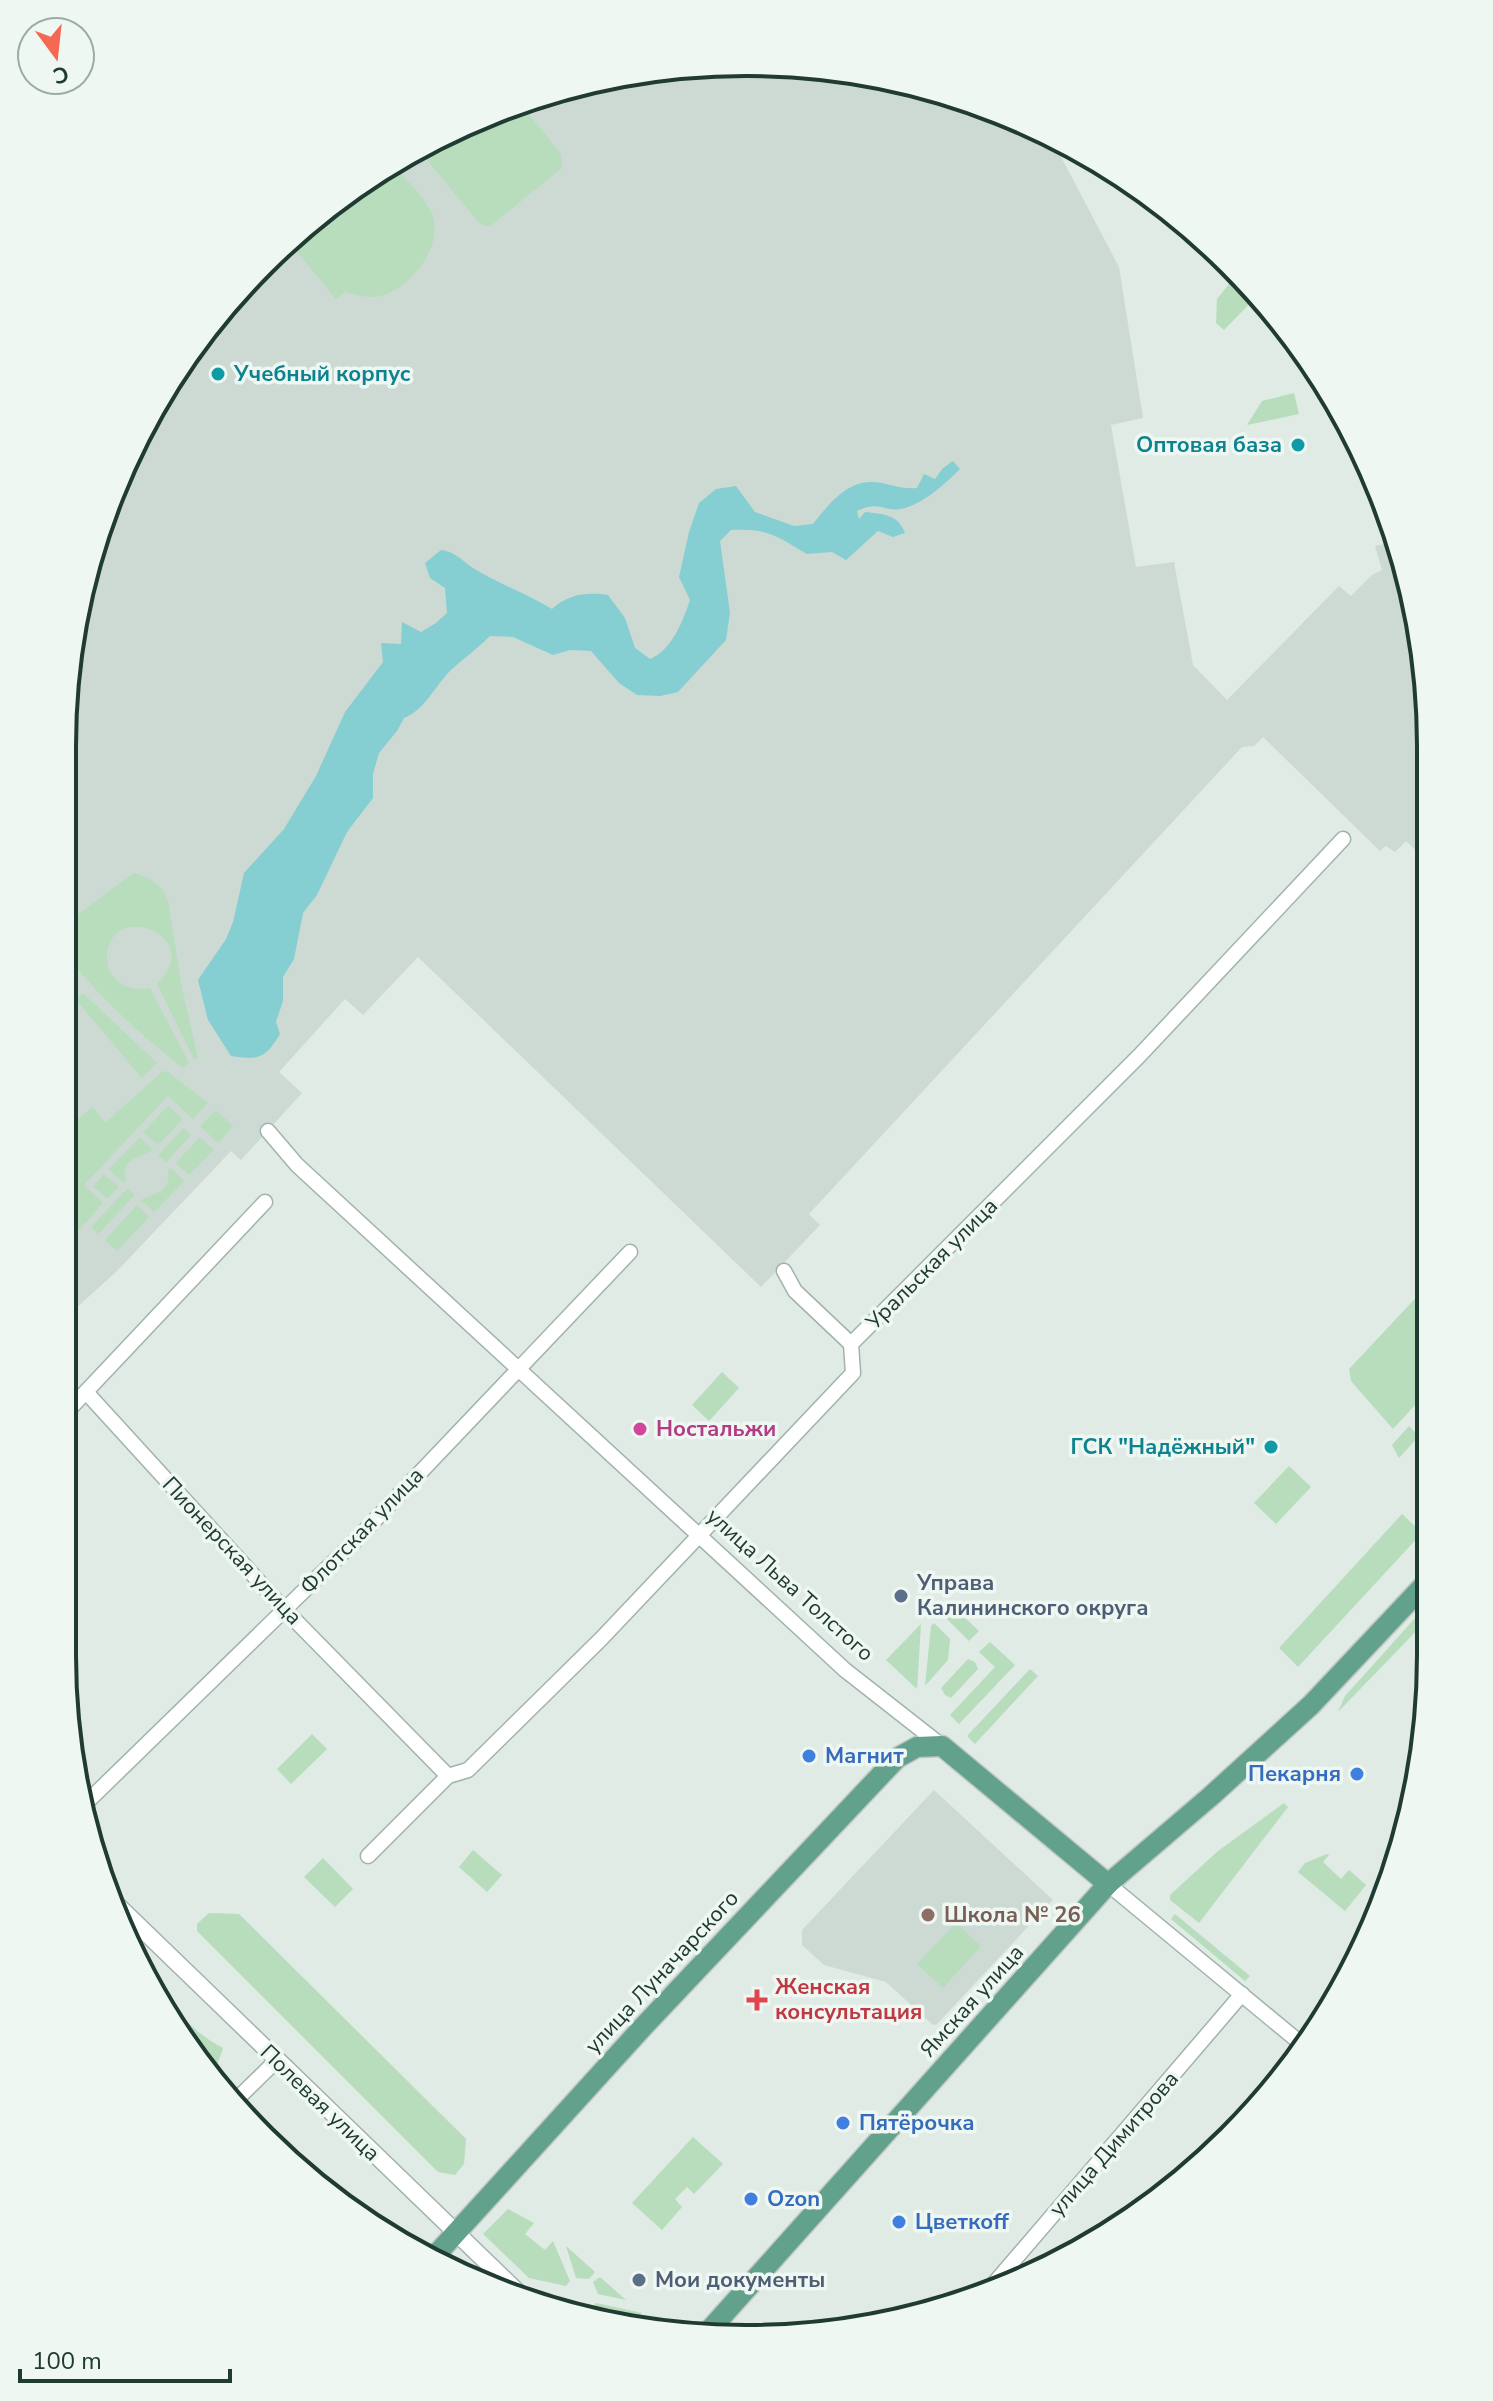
<svg xmlns="http://www.w3.org/2000/svg" width="1493" height="2401" font-family="'Nunito Sans',sans-serif">
  <style>
    .built { fill: #cddad3 }
    .green { fill: #b7ddbd }
    .water { fill: #85ced2 }
    .lines { fill: none; stroke-linecap: round; stroke-linejoin: round }
    .minor-casing { stroke: #a2b3ab; stroke-width: 17 }
    .tertiary-casing { stroke: #a2b3ab; stroke-width: 19 }
    .primary-casing { stroke: #c1c8c5; stroke-width: 23 }
    .minor { stroke: #fff; stroke-width: 14 }
    .tertiary { stroke: #fff; stroke-width: 16 }
    .primary { stroke: #62a18b; stroke-width: 20 }
    .culture-dot { fill: #0f9aa8; stroke: #eff7f2; stroke-width: 3 }
    .hotel-dot { fill: #d1479c; stroke: #eff7f2; stroke-width: 3 }
    .service-dot { fill: #5c6f8a; stroke: #eff7f2; stroke-width: 3 }
    .shop-dot { fill: #3f7fe0; stroke: #eff7f2; stroke-width: 3 }
    .education-dot { fill: #8d6e63; stroke: #eff7f2; stroke-width: 3 }
    .health-dot { fill: #e0444e; stroke: #eff7f2; stroke-width: 3 }
    .labels { text-anchor: middle; dominant-baseline: central; stroke-width: 7; stroke-linejoin: round; paint-order: stroke }
    .culture-label { font-size: 22px; font-weight: bold; fill: #0d838f; stroke: #eff7f2; text-anchor: end }
    .street-label { font-size: 22px; fill: #203b31; stroke: #eff7f2 }
    .hotel-label { font-size: 22px; font-weight: bold; fill: #b23c85; stroke: #eff7f2; text-anchor: start }
    .service-label { font-size: 22px; font-weight: bold; fill: #4e5e75; stroke: #eff7f2; text-anchor: start }
    .shop-label { font-size: 22px; font-weight: bold; fill: #366cbe; stroke: #eff7f2; text-anchor: start }
    .education-label { font-size: 22px; font-weight: bold; fill: #785e54; stroke: #eff7f2; text-anchor: start }
    .health-label { font-size: 22px; font-weight: bold; fill: #be3a42; stroke: #eff7f2; text-anchor: start }
    .rim { fill: none; stroke: #203b31; stroke-width: 4 }
  </style>
  <rect width="100%" height="100%" fill="#dfebe4"/>
  <g class="built">
    <path d="M791 63 923 85 1055 136 1060 155 1119 267 1143 418 1111 425 1136 567 1174 562 1193 665 1227 700 1339 586 1351 596 1372 575 1382 570 1375 546 1396 542 1408 569 1429 701V863L1406 841 1395 852 1386 846 1380 851 1263 737 1254 746 1242 747 809 1214 820 1225 761 1287 418 957 363 1015 345 999 279 1072 302 1093 241 1160 231 1151 117 1271 64 1319 72 1331 64 1338 68 658 114 485 203 330 295 232 404 154 526 98 657 68Z"/>
    <path d="M934 1790 1053 1900 937 2024 933 2025 886 1982 824 1965 802 1945V1930Z"/>
  </g>
  <g class="green">
    <path d="M519 102 561 154 562 168 493 224 486 226 480 224 417 148Z"/>
    <path d="M391 163C404 178 423 195 431 212 447 245 408 293 375 297 365 298 354 294 344 292L336 299 287 240Z"/>
    <path d="M1238 273 1259 294 1224 330 1216 323 1217 299Z"/>
    <path d="M1294 393 1299 414 1247 425 1262 401Z"/>
    <path d="M134 873C151 878 162 884 168 901L182 988 198 1058 194 1059 157 984C208 934 108 899 107 957 107 982 129 992 150 988L189 1063 184 1068C156 1049 83 983 68 954 64 946 66 932 66 923Z"/>
    <path d="M83 993 157 1063 142 1078 76 1000Z"/>
    <path d="M167 1071 208 1103 193 1119 168 1096 84 1185 103 1203 76 1233 65 1222V1130L93 1107 105 1123 162 1072Z"/>
    <path d="M168 1106 183 1119 158 1145 143 1132Z"/>
    <path d="M216 1110 233 1126 218 1143 200 1126Z"/>
    <path d="M184 1128 191 1135 166 1162 158 1155Z"/>
    <path d="M140 1137 153 1150C140 1158 120 1158 126 1180L123 1183 109 1169Z"/>
    <path d="M200 1137 214 1150 189 1175 176 1163Z"/>
    <path d="M171 1168 184 1181 154 1212 141 1200C154 1193 172 1192 168 1171Z"/>
    <path d="M104 1174 119 1187 107 1199 93 1186Z"/>
    <path d="M128 1188 135 1195 98 1234 91 1227Z"/>
    <path d="M137 1205 149 1217 117 1251 105 1240Z"/>
    <path d="M1427 1286V1392L1393 1429 1351 1381 1349 1369Z"/>
    <path d="M722 1372 739 1388 709 1421 692 1405Z"/>
    <path d="M1409 1426 1419 1436 1399 1458 1392 1445Z"/>
    <path d="M1289 1466 1311 1487 1276 1524 1254 1503Z"/>
    <path d="M1402 1514 1422 1533 1298 1667 1279 1648Z"/>
    <path d="M948 1602 979 1631 969 1641 936 1608 940 1603Z"/>
    <path d="M1426 1606V1621L1338 1712 1345 1696Z"/>
    <path d="M934 1623 950 1639 948 1660 925 1686 931 1626Z"/>
    <path d="M921 1624 917 1689 886 1660Z"/>
    <path d="M990 1642 1015 1665 959 1724 950 1715 995 1667 979 1652Z"/>
    <path d="M968 1659 975 1662 978 1669 951 1698 945 1695 941 1688Z"/>
    <path d="M1030 1669 1038 1676 975 1744 967 1736Z"/>
    <path d="M312 1734 327 1749 291 1784 277 1769Z"/>
    <path d="M1284 1803 1288 1807 1199 1923 1170 1900V1895L1218 1851Z"/>
    <path d="M473 1850 502 1875 487 1892 459 1867Z"/>
    <path d="M1327 1854 1329 1855 1323 1862 1341 1879 1349 1870 1366 1885 1345 1911 1298 1872 1305 1863Z"/>
    <path d="M323 1858 353 1889 335 1907 304 1877Z"/>
    <path d="M209 1913 239 1914 466 2139 464 2164 455 2175 438 2172 197 1931V1924Z"/>
    <path d="M1175 1914 1250 1976 1245 1981 1171 1919Z"/>
    <path d="M956 1923 981 1946 943 1988 917 1964Z"/>
    <path d="M152 1974 157 1977C178 2011 187 2029 223 2048L217 2065 203 2071Z"/>
    <path d="M693 2137 723 2164 694 2194 687 2187 675 2199 682 2207 662 2230 632 2203Z"/>
    <path d="M508 2209 534 2223 525 2234 545 2250 553 2241 570 2281 566 2286 529 2278 483 2234Z"/>
    <path d="M566 2246 595 2272 589 2279 576 2278Z"/>
    <path d="M600 2277 626 2300 598 2294 593 2282Z"/>
    <path d="M596 2303 642 2313 635 2321 591 2313 589 2310Z"/>
  </g>
  <path class="water" d="M953 461 960 469C945 484 922 505 901 509 883 512 880 500 857 511L859 519 865 512C883 514 898 514 905 533L893 537 878 531 846 560 832 552 807 554C777 536 768 528 731 530L720 541 730 613 726 640 678 692 660 696 637 695 619 683 591 651 570 650 553 655 513 637 490 636C477 649 463 659 450 671 434 687 426 709 404 718L397 731 379 753 373 774V798L347 832 317 895 303 913 294 959 283 977V1001L276 1022 280 1034C265 1059 259 1060 231 1056L208 1020 198 980 226 939 233 922 244 873 284 829 316 776 345 712 383 662 381 643 401 644 402 622 421 632 436 623 447 613 445 588 430 578 425 563 441 550C456 552 461 560 473 568 497 583 527 594 552 609 569 594 586 592 608 595L625 618 635 648 650 659C672 650 683 621 690 600L679 577 689 532 699 503 716 489 736 486 755 512 794 526 813 524C828 505 847 480 874 482 889 483 901 490 917 488L924 474 935 479 943 468Z"/>
  <g class="lines">
    <defs>
      <g id="minor">
        <path d="M268 1131 297 1165 845 1670 942 1746"/>
        <path d="M784 1271 795 1291 851 1344"/>
        <path d="M86 1392 285 1610 448 1776"/>
        <path d="M63 1416 265 1202"/>
        <path d="M86 1803 355 1541 630 1252"/>
        <path d="M368 1856 448 1776 468 1770 601 1639 853 1373 851 1344 1140 1055 1343 839"/>
        <path d="M1108 1884 1304 2046"/>
        <path d="M235 2101 277 2060"/>
        <path d="M986 2293 1242 1994"/>
      </g>
      <path id="tertiary" d="M113 1901 529 2303"/>
      <g id="primary">
        <path d="M434 2257 642 2028 897 1758 917 1747 942 1746 1108 1884"/>
        <path d="M707 2333 1108 1884 1211 1796 1311 1705 1426 1583"/>
      </g>
    </defs>
    <use href="#minor" class="minor-casing"/>
    <use href="#tertiary" class="tertiary-casing"/>
    <use href="#primary" class="primary-casing"/>
    <use href="#minor" class="minor"/>
    <use href="#tertiary" class="tertiary"/>
    <use href="#primary" class="primary"/>
  </g>
  <g class="culture-dot">
    <circle cx="218" cy="374" r="8"/>
    <circle cx="1298" cy="445" r="8"/>
    <circle cx="1271" cy="1447" r="8"/>
  </g>
  <circle class="hotel-dot" cx="640" cy="1429" r="8"/>
  <g class="service-dot">
    <circle cx="901" cy="1596" r="8"/>
    <circle cx="639" cy="2280" r="8"/>
  </g>
  <g class="shop-dot">
    <circle cx="809" cy="1756" r="8"/>
    <circle cx="1357" cy="1774" r="8"/>
    <circle cx="843" cy="2123" r="8"/>
    <circle cx="751" cy="2199" r="8"/>
    <circle cx="899" cy="2222" r="8"/>
  </g>
  <circle class="education-dot" cx="928" cy="1915" r="8"/>
  <path class="health-dot" d="M753 1988h8v8h8v8h-8v8h-8v-8h-8v-8h8z"/>
  <g class="labels">
    <g class="culture-label">
      <text x="234" y="374" text-anchor="start">Учебный корпус</text>
      <text x="1282" y="445">Оптовая база</text>
      <text x="1255" y="1447">ГСК "Надёжный"</text>
    </g>
    <g class="street-label">
      <text transform="translate(932 1264) rotate(-45)">Уральская улица</text>
      <text transform="translate(362 1531) rotate(-46)">Флотская улица</text>
      <text transform="translate(232 1551) rotate(47)">Пионерская улица</text>
      <text transform="translate(790 1585) rotate(42)">улица Льва Толстого</text>
      <text transform="translate(662 1972) rotate(-47)">улица Луначарского</text>
      <text transform="translate(972 2001) rotate(-48)">Ямская улица</text>
      <text transform="translate(320 2103) rotate(44)">Полевая улица</text>
      <text transform="translate(1114 2144) rotate(-49)">улица Димитрова</text>
    </g>
    <g class="hotel-label">
      <text x="656" y="1429">Ностальжи</text>
    </g>
    <g class="service-label">
      <text x="917" y="1583">Управа<tspan x="917" dy="25">Калининского округа</tspan></text>
      <text x="655" y="2280">Мои документы</text>
    </g>
    <g class="shop-label">
      <text x="825" y="1756">Магнит</text>
      <text x="1341" y="1774" text-anchor="end">Пекарня</text>
      <text x="859" y="2123">Пятёрочка</text>
      <text x="767" y="2199">Ozon</text>
      <text x="915" y="2222">Цветкоff</text>
    </g>
    <g class="education-label">
      <text x="944" y="1915">Школа № 26</text>
    </g>
    <g class="health-label">
      <text x="775" y="1987">Женская<tspan x="775" dy="25">консультация</tspan></text>
    </g>
  </g>
  <path d="M0 0H1493V2401H0ZM746 76H747A670 670 0 0 1 1417 746V1655A670 670 0 0 1 747 2325H746A670 670 0 0 1 76 1655V746A670 670 0 0 1 746 76Z" fill="#eff7f2" fill-rule="evenodd"/>
  <path class="rim" d="M746 76H747A670 670 0 0 1 1417 746V1655A670 670 0 0 1 747 2325H746A670 670 0 0 1 76 1655V746A670 670 0 0 1 746 76Z"/>
  <g transform="translate(56 56) rotate(165)"><circle r="38" fill="#eff7f2" stroke="#9caca5" stroke-width="2"/>
  <path d="M0-6L14 30L0 20L-14 30Z" fill="#f56952"/>
  <text y="-12" font-size="22" font-weight="bold" text-anchor="middle" fill="#203b31">С</text>
  </g>
  <path d="M20 2369v12h210v-12" fill="none" stroke="#203b31" stroke-width="4"/>
  <text x="32" y="2369" font-size="24" fill="#203b31" stroke="#eff7f2" stroke-width="6" paint-order="stroke">100 m</text>
</svg>
